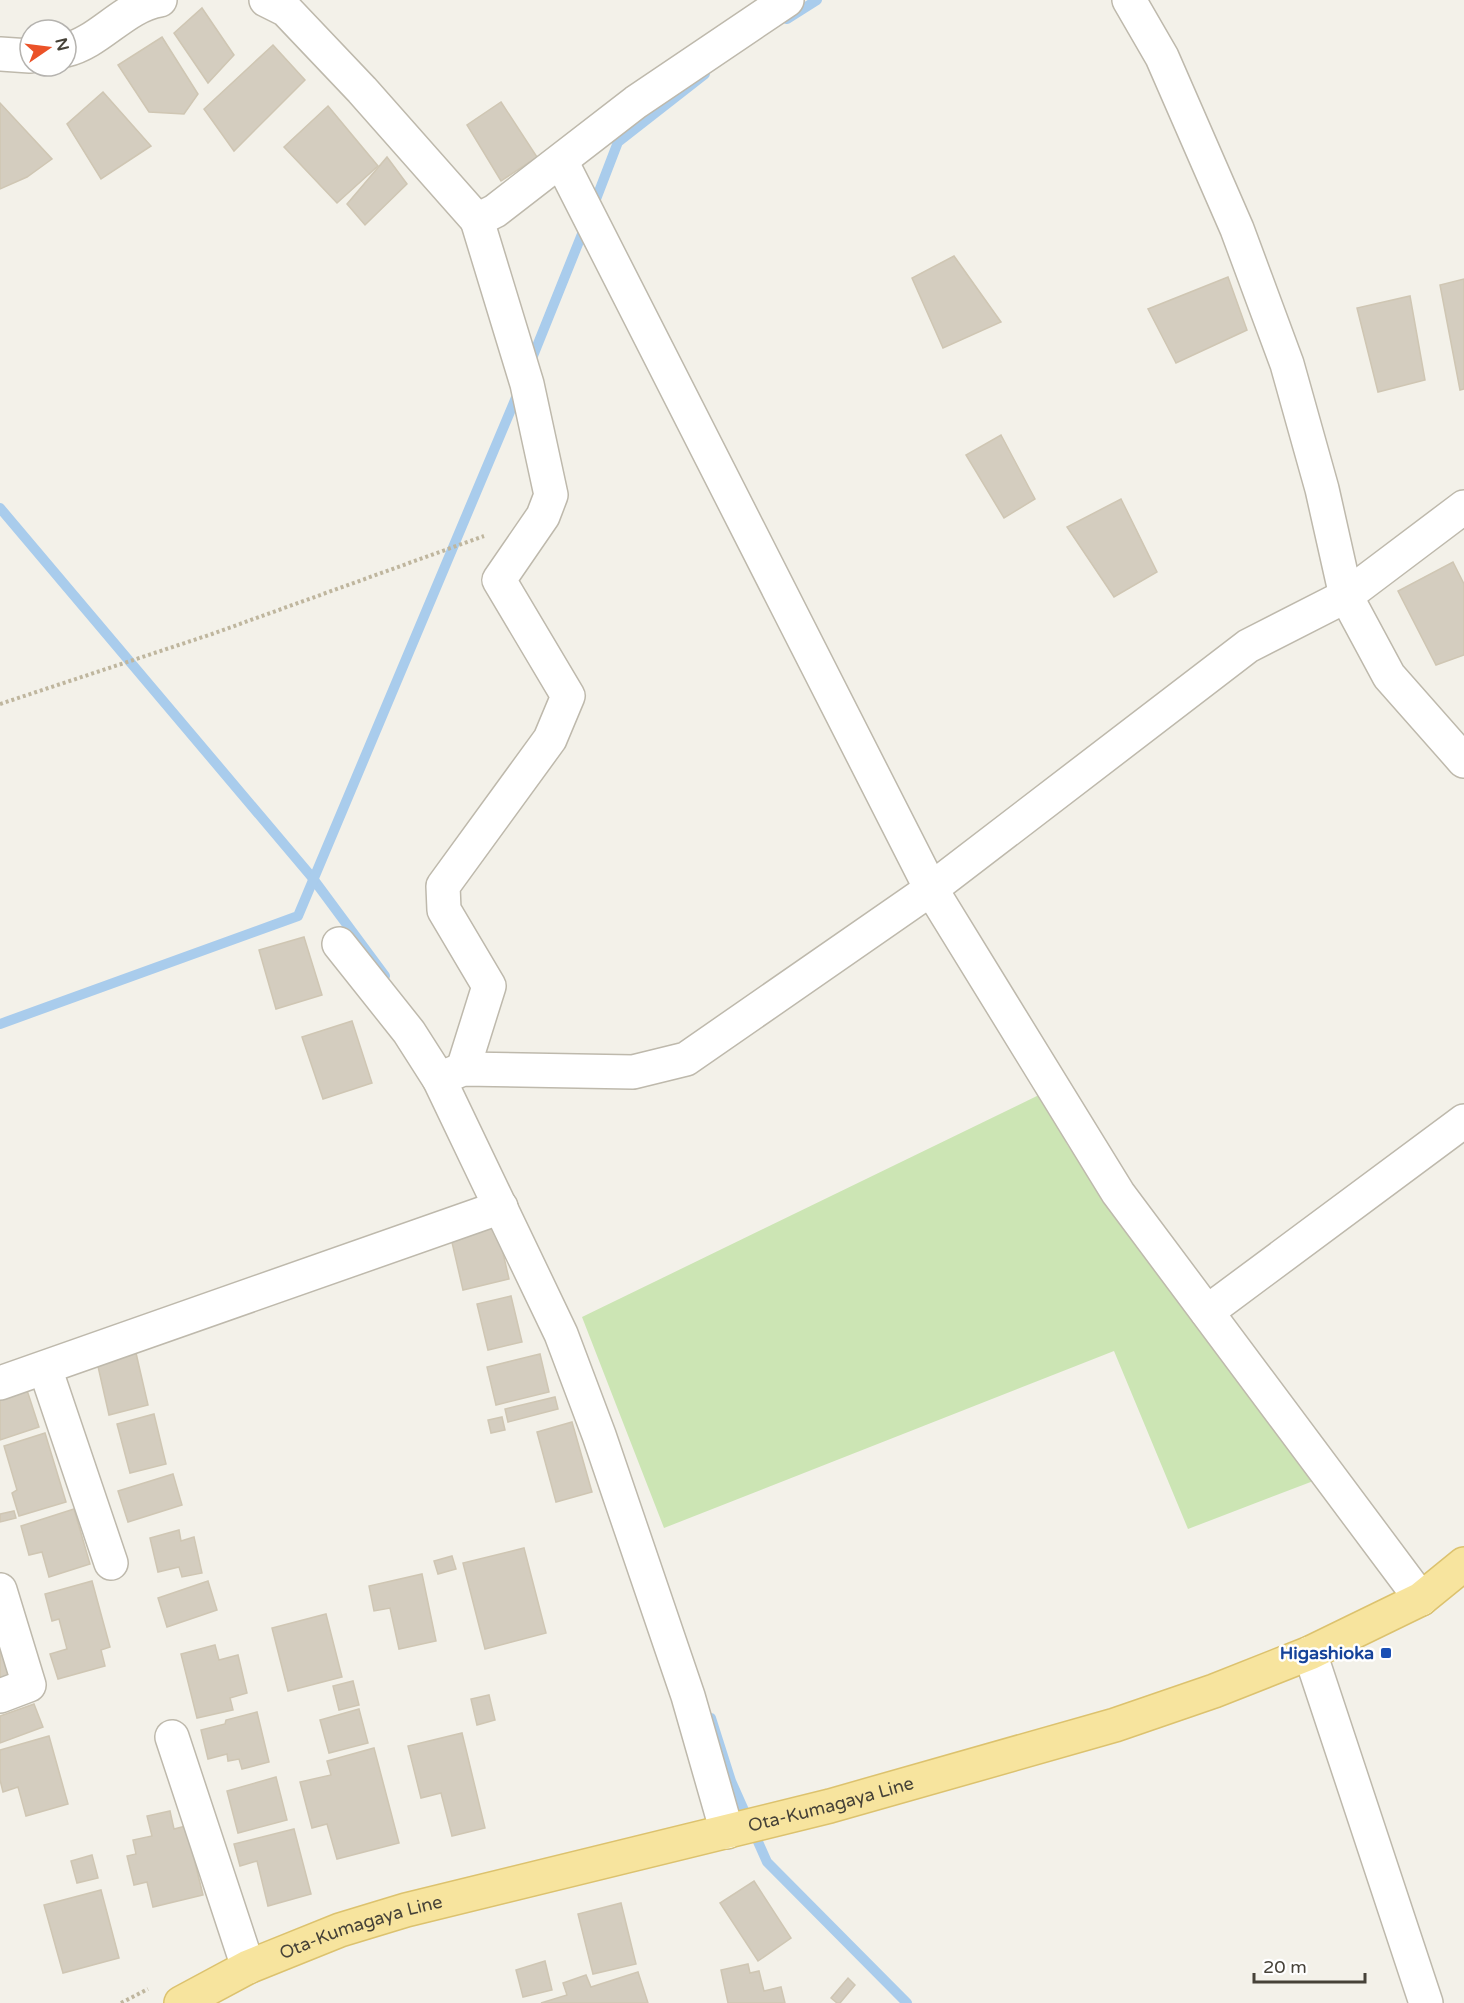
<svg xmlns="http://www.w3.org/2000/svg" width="1464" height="2003" font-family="'Varela Round',sans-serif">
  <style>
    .green { fill: #cce5b4 }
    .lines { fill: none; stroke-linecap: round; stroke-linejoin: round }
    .stream { stroke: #a9ccec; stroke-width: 10 }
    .building { fill: #d4cdbf; stroke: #cfc6b3; stroke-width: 1.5 }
    .minor-casing { stroke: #beb9ac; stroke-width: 36 }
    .major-casing { stroke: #dcc26e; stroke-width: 36 }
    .path { stroke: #bfb69e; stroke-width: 4; stroke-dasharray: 3 3; stroke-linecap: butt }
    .minor { stroke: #fff; stroke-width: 33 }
    .major { stroke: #f7e49e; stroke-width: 33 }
    .transit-dot { fill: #1a4fb4; stroke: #fff; stroke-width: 2 }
    .labels { text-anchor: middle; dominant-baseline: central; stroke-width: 5; stroke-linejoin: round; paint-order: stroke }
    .transit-label { font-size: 18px; font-weight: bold; fill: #164399; stroke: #fff; text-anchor: end }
    .street-label { font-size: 18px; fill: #464238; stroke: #fff }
  </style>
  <rect width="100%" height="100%" fill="#f3f1e9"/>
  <path class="green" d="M1041 1094 1068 1146 1316 1480 1188 1529 1114 1351 664 1528 582 1317Z"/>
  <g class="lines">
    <g class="stream">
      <path d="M787 19 817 0"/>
      <path d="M593 207 618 142 705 74"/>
      <path d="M529 366 586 224"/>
      <path d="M0 508 311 876 385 976"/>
      <path d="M0 1024 298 916 520 388"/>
      <path d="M711 1718 731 1781 767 1862 907 2003"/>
    </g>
  </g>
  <g class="building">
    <path d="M202 8 234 55 208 83 174 33Z"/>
    <path d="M162 37 198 94 184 114 149 112 118 65Z"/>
    <path d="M273 45 305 80 234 151 204 109Z"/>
    <path d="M103 92 151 146 101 179 67 124Z"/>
    <path d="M501 102 537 157 501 181 467 125Z"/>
    <path d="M0 103 52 159 27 177 0 189Z"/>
    <path d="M328 106 378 166 337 203 284 147Z"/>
    <path d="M387 157 407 184 365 225 347 204Z"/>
    <path d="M954 256 1001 322 943 348 912 278Z"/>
    <path d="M1228 277 1247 330 1176 363 1148 309Z"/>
    <path d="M1464 279V389L1460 390 1440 285Z"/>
    <path d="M1410 296 1425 380 1378 392 1357 308Z"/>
    <path d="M1001 435 1035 499 1004 518 966 455Z"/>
    <path d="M1121 499 1157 572 1114 597 1067 527Z"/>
    <path d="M1453 562 1464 584V655L1436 665 1398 591Z"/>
    <path d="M304 937 322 995 276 1009 259 950Z"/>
    <path d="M352 1021 372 1083 323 1099 302 1037Z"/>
    <path d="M497 1227 509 1279 463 1290 451 1238Z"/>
    <path d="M511 1296 522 1342 488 1350 477 1304Z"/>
    <path d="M136 1353 148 1405 109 1415 97 1362Z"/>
    <path d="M540 1354 549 1392 496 1405 487 1367Z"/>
    <path d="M25 1384 39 1427 0 1440V1392Z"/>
    <path d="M555 1397 558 1409 508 1422 505 1409Z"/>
    <path d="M154 1414 166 1464 130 1473 117 1424Z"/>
    <path d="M502 1417 505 1430 491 1433 488 1420Z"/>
    <path d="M572 1422 592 1492 556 1502 537 1432Z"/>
    <path d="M45 1433 66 1502 19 1516 12 1493 17 1490 4 1446Z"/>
    <path d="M173 1474 182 1505 128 1522 118 1491Z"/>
    <path d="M74 1509 90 1564 49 1577 42 1552 29 1555 21 1526Z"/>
    <path d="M14 1511 16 1518 0 1522V1514Z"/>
    <path d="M179 1530 181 1541 194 1537 202 1573 182 1577 179 1567 158 1572 150 1538Z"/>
    <path d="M524 1548 546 1633 485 1649 463 1563Z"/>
    <path d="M452 1556 456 1569 438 1574 434 1561Z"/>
    <path d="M422 1574 436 1641 399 1649 390 1608 374 1611 369 1586Z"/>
    <path d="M92 1581 110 1647 101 1650 105 1666 58 1679 50 1654 67 1649 59 1619 52 1621 45 1594Z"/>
    <path d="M208 1581 217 1610 167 1627 158 1598Z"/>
    <path d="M326 1614 342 1677 288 1691 272 1628Z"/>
    <path d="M0 1640 10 1676 0 1678Z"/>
    <path d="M215 1645 219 1660 238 1655 247 1693 230 1698 233 1710 197 1718 181 1654Z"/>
    <path d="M353 1681 359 1705 339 1710 333 1686Z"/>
    <path d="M489 1695 495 1720 477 1725 471 1699Z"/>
    <path d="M34 1704 43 1727 0 1743V1716Z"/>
    <path d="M359 1709 368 1743 329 1753 320 1720Z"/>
    <path d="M257 1712 269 1762 242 1769 239 1759 228 1761 227 1754 208 1759 201 1730 225 1724 226 1720Z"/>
    <path d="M462 1733 485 1828 452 1836 441 1793 421 1798 408 1746Z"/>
    <path d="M49 1736 68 1804 26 1816 18 1787 3 1792 0 1780V1750Z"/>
    <path d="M374 1748 399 1843 337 1859 327 1824 312 1828 300 1782 331 1775 327 1761Z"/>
    <path d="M276 1777 287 1820 238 1833 227 1791Z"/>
    <path d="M170 1811 174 1829 186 1826 203 1895 153 1907 147 1882 134 1885 127 1856 136 1854 133 1840 152 1836 147 1816Z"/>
    <path d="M294 1829 311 1894 268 1906 257 1861 240 1866 234 1844Z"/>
    <path d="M92 1855 98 1878 77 1883 71 1861Z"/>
    <path d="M754 1881 791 1938 758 1961 720 1903Z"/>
    <path d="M101 1890 119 1958 63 1973 44 1905Z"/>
    <path d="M621 1903 636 1964 593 1974 578 1914Z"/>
    <path d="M545 1961 552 1990 523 1997 516 1970Z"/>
    <path d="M748 1964 750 1973 759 1971 764 1991 781 1987 785 2003H728L721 1970Z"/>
    <path d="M638 1972 648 2003H541L567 1995 563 1983 586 1975 591 1987Z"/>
    <path d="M848 1978 855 1985 840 2003H837L831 1998Z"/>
  </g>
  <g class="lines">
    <defs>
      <g id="minor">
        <path d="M266 0 286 10 362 90 477 220 495 211 636 102 787 0"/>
        <path d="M1129 0 1162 57 1237 229 1287 364 1322 489 1346 596 1389 676 1464 761"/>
        <path d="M66 50C100 42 124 6 160 0"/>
        <path d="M0 54 30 56"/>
        <path d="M561 161 931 889 1118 1193 1421 1599"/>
        <path d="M339 944 409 1032 439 1079 561 1334 599 1435 688 1696 727 1832"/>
        <path d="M463 1069 489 986 444 910 443 886 550 739 568 696 499 580 543 516 551 495 527 384 477 220"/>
        <path d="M439 1079 463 1069 633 1072 686 1059 931 889 1248 646 1346 596 1464 507"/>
        <path d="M1207 1312 1464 1121"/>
        <path d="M45 1368 111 1563"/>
        <path d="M0 1383 501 1207"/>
        <path d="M0 1590 29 1685 0 1696"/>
        <path d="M1310 1653 1426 2003"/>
        <path d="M172 1737 248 1967"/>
      </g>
      <g id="major">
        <path id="s1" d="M181 2003 248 1967 340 1930 406 1910 830 1806 1115 1725 1214 1691 1310 1653 1421 1599 1464 1564"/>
      </g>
    </defs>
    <use href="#minor" class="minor-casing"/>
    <use href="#major" class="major-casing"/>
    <g class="path">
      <path d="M0 704 212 634 484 536"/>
      <path d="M121 2003 148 1989"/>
    </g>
    <use href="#minor" class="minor"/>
    <use href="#major" class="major"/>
  </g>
  <rect class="transit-dot" x="1380" y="1647" width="12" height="12" rx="3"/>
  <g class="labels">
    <g class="transit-label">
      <text x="1374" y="1653">Higashioka</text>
    </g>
    <g class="street-label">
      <text stroke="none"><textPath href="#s1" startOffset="682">Ota-Kumagaya Line</textPath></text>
      <text stroke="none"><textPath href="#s1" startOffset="196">Ota-Kumagaya Line</textPath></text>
    </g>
  </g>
  <g transform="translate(48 48) rotate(76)"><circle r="28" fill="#ffffff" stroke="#b5b3af" stroke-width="1.5"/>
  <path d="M0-4.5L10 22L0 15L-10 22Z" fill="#eb5228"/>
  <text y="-9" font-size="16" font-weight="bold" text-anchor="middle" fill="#464238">N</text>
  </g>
  <path d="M1254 1973v9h111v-9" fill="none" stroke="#464238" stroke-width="3"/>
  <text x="1263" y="1973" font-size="18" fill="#464238" stroke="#ffffff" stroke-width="4.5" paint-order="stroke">20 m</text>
</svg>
